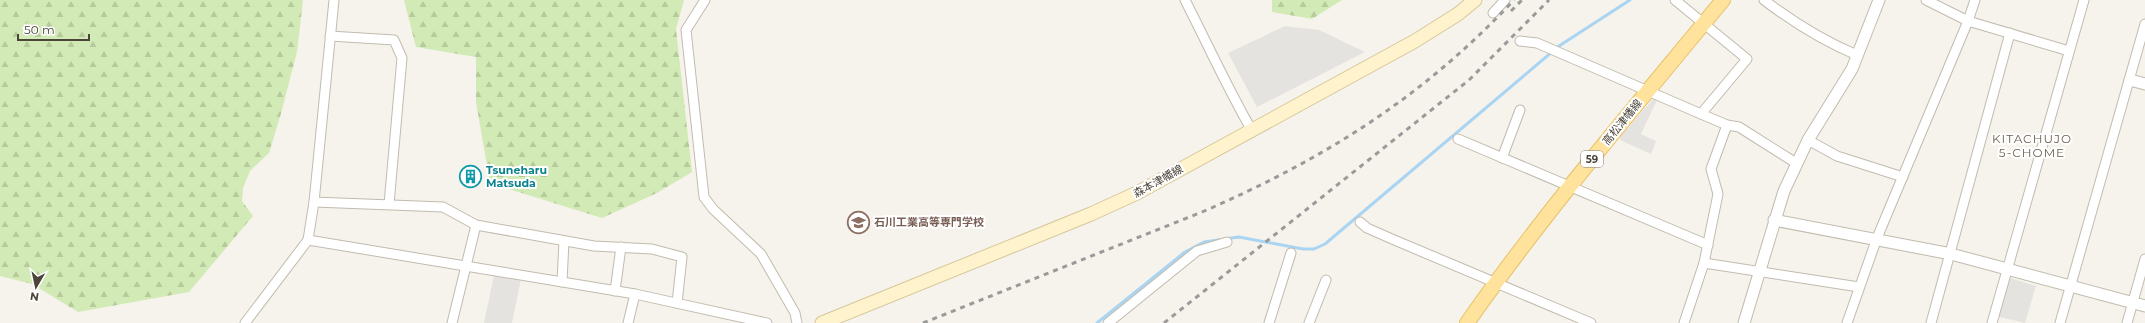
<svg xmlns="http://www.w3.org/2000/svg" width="2145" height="323" font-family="Montserrat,'Noto Sans JP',sans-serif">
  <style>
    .forest { fill: url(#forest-firs) }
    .parking { fill: #e5e3e0 }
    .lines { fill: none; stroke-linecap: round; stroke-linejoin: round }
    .stream { stroke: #a9d4f2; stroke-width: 3 }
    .minor-casing { stroke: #c2bbae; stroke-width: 11 }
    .tertiary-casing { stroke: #c2bbae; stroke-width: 13 }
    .secondary-casing { stroke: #d6c79b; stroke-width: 15 }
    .primary-casing { stroke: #e6c16a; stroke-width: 16 }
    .minor { stroke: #fff; stroke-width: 9 }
    .tertiary { stroke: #fff; stroke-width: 11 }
    .secondary { stroke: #fff3cd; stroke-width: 13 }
    .primary { stroke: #ffe39c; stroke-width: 14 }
    .rail { stroke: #9a9a9a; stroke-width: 3; stroke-dasharray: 5 5; stroke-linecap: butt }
    .labels { text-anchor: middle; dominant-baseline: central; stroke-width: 4; stroke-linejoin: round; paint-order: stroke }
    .shield { fill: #fff; stroke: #817c74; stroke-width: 1 }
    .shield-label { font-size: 10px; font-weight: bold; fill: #4b4439 }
    .street-label { font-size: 11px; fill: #4b4439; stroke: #fff }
    .culture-label { font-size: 11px; font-weight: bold; fill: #0d838f; stroke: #fff; text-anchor: start }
    .education-label { font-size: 11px; font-weight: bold; fill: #785e54; stroke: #fff; text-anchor: start }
    .neighbourhood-label { font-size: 12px; letter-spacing: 1px; fill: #6e6250; stroke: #fff }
  </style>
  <defs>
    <pattern id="forest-firs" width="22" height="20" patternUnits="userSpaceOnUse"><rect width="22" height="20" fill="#d2eab5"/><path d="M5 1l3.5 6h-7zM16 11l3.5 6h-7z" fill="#b6ca9c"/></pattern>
  </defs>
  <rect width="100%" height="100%" fill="#f6f3ec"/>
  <g class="forest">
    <path d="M0 0H303L297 52 280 117 269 153 250 171 243 188 242 201 253 216 189 292 78 312 32 284 0 276Z"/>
    <path d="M404 0H684L676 29 692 172 657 193 602 218 490 183 476 102V57L416 47Z"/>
    <path d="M1272 0H1342L1312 19 1272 12Z"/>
  </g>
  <g class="parking">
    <path d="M1285 26 1319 30 1365 52 1257 107 1228 53Z"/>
    <path d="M1653 99 1657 100 1641 134 1656 141 1651 154 1620 140V137Z"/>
    <path d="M494 275 521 279 512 323H484Z"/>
    <path d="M2010 278 2036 286 2025 323 1996 316 2007 279Z"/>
  </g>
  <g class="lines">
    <path class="stream" d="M1097 323 1185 252 1204 242 1239 237 1303 249H1314L1325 244 1559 46 1630 0"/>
    <defs>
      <g id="minor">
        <path d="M705 0 686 30 704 197 713 209 761 254 795 313 797 323"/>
        <path d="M1185 0C1207 43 1227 87 1251 129"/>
        <path d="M1675 0 1747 59 1701 114"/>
        <path d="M1764 0C1793 22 1823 41 1857 55"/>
        <path d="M1926 0 1968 21 2069 51"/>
        <path d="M1493 13 1505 0"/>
        <path d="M330 36 394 40 402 58 389 204"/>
        <path d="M1520 41 1537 43 1701 114 1727 125 1739 127 1796 163"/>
        <path d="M1458 139 1708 245"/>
        <path d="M1808 140 1837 156 1903 177"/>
        <path d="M1502 158 1520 110"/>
        <path d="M314 202 443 207 476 225 594 246 652 249 682 257 677 303"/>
        <path d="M1360 222 1367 228 1392 239 1591 323"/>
        <path d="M308 240 314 202 334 0"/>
        <path d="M1704 263 1859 287"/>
        <path d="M562 282 564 241"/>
        <path d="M615 291 621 247"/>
        <path d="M245 323 308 240 635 294 767 323"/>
        <path d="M452 323 476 225"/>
        <path d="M628 323 635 294"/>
        <path d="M1108 323 1197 251 1227 242"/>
        <path d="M1269 323 1291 253"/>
        <path d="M1309 323 1326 280"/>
        <path d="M1684 323 1704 263 1718 194 1711 169 1727 125"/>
        <path d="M1847 323 1877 238 1968 21 1975 0"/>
        <path d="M1931 323 2010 33"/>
        <path d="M1992 323 2084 0"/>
        <path d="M2060 323 2145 24"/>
        <path d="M2127 323 2145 259"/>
      </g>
      <g id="tertiary">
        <path d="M2130 80 2145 84"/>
        <path d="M1774 220 1951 254 2145 306"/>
        <path d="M1744 323 1784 191 1808 140 1852 69 1879 0"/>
      </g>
      <path id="secondary" d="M822 323 1091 214 1137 193 1415 41 1458 14 1475 0"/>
      <path id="primary" d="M1467 323C1546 210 1636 106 1723 0"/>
    </defs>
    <use href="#minor" class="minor-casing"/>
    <use href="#tertiary" class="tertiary-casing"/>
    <use href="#secondary" class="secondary-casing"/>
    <use href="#primary" class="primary-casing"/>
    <use href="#minor" class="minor"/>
    <use href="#tertiary" class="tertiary"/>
    <use href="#secondary" class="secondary"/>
    <use href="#primary" class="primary"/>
    <g class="rail">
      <path d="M1511 11 1522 0"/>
      <path d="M923 323 1202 212C1324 159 1422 98 1514 0"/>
      <path d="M1164 323 1469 80 1549 0"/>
    </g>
  </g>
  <defs>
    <symbol id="building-ring" viewBox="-11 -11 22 22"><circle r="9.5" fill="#fff" stroke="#0f9aa8" stroke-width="1.5"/><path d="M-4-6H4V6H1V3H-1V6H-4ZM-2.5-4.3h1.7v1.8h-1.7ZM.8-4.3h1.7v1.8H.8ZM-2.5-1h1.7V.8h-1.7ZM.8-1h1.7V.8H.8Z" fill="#0f9aa8"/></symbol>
    <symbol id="school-ring" viewBox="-11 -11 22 22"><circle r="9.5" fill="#fff" stroke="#8d6e63" stroke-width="1.5"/><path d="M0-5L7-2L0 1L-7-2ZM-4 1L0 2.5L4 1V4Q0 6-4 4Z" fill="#8d6e63"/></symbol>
  </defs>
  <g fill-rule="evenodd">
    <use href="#building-ring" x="458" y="164" width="25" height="25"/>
    <use href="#school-ring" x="846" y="210" width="25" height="25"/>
  </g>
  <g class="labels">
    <rect class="shield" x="1581" y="151" width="22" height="16" rx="3"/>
    <g class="shield-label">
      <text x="1592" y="159">59</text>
    </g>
    <g class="street-label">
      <text transform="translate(1622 122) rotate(-51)">高松津幡線</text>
      <text transform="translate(1158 181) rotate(-29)">森本津幡線</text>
    </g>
    <g class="culture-label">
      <text x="486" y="170">Tsuneharu<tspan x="486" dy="13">Matsuda</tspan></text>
    </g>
    <g class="education-label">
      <text x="874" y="222">石川工業高等専門学校</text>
    </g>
    <g class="neighbourhood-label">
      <text x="2032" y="138">KITACHUJO<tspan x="2032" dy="14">5-CHOME</tspan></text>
    </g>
  </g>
  <g transform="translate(36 287) rotate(189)" stroke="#ffffff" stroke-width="3" paint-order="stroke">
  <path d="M0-3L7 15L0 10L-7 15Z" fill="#4b4439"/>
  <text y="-6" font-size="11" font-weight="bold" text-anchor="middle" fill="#4b4439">N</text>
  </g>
  <path d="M18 34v6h71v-6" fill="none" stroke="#4b4439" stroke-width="2"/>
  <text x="24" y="34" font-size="12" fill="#4b4439" stroke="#ffffff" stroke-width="3" paint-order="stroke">50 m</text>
</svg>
